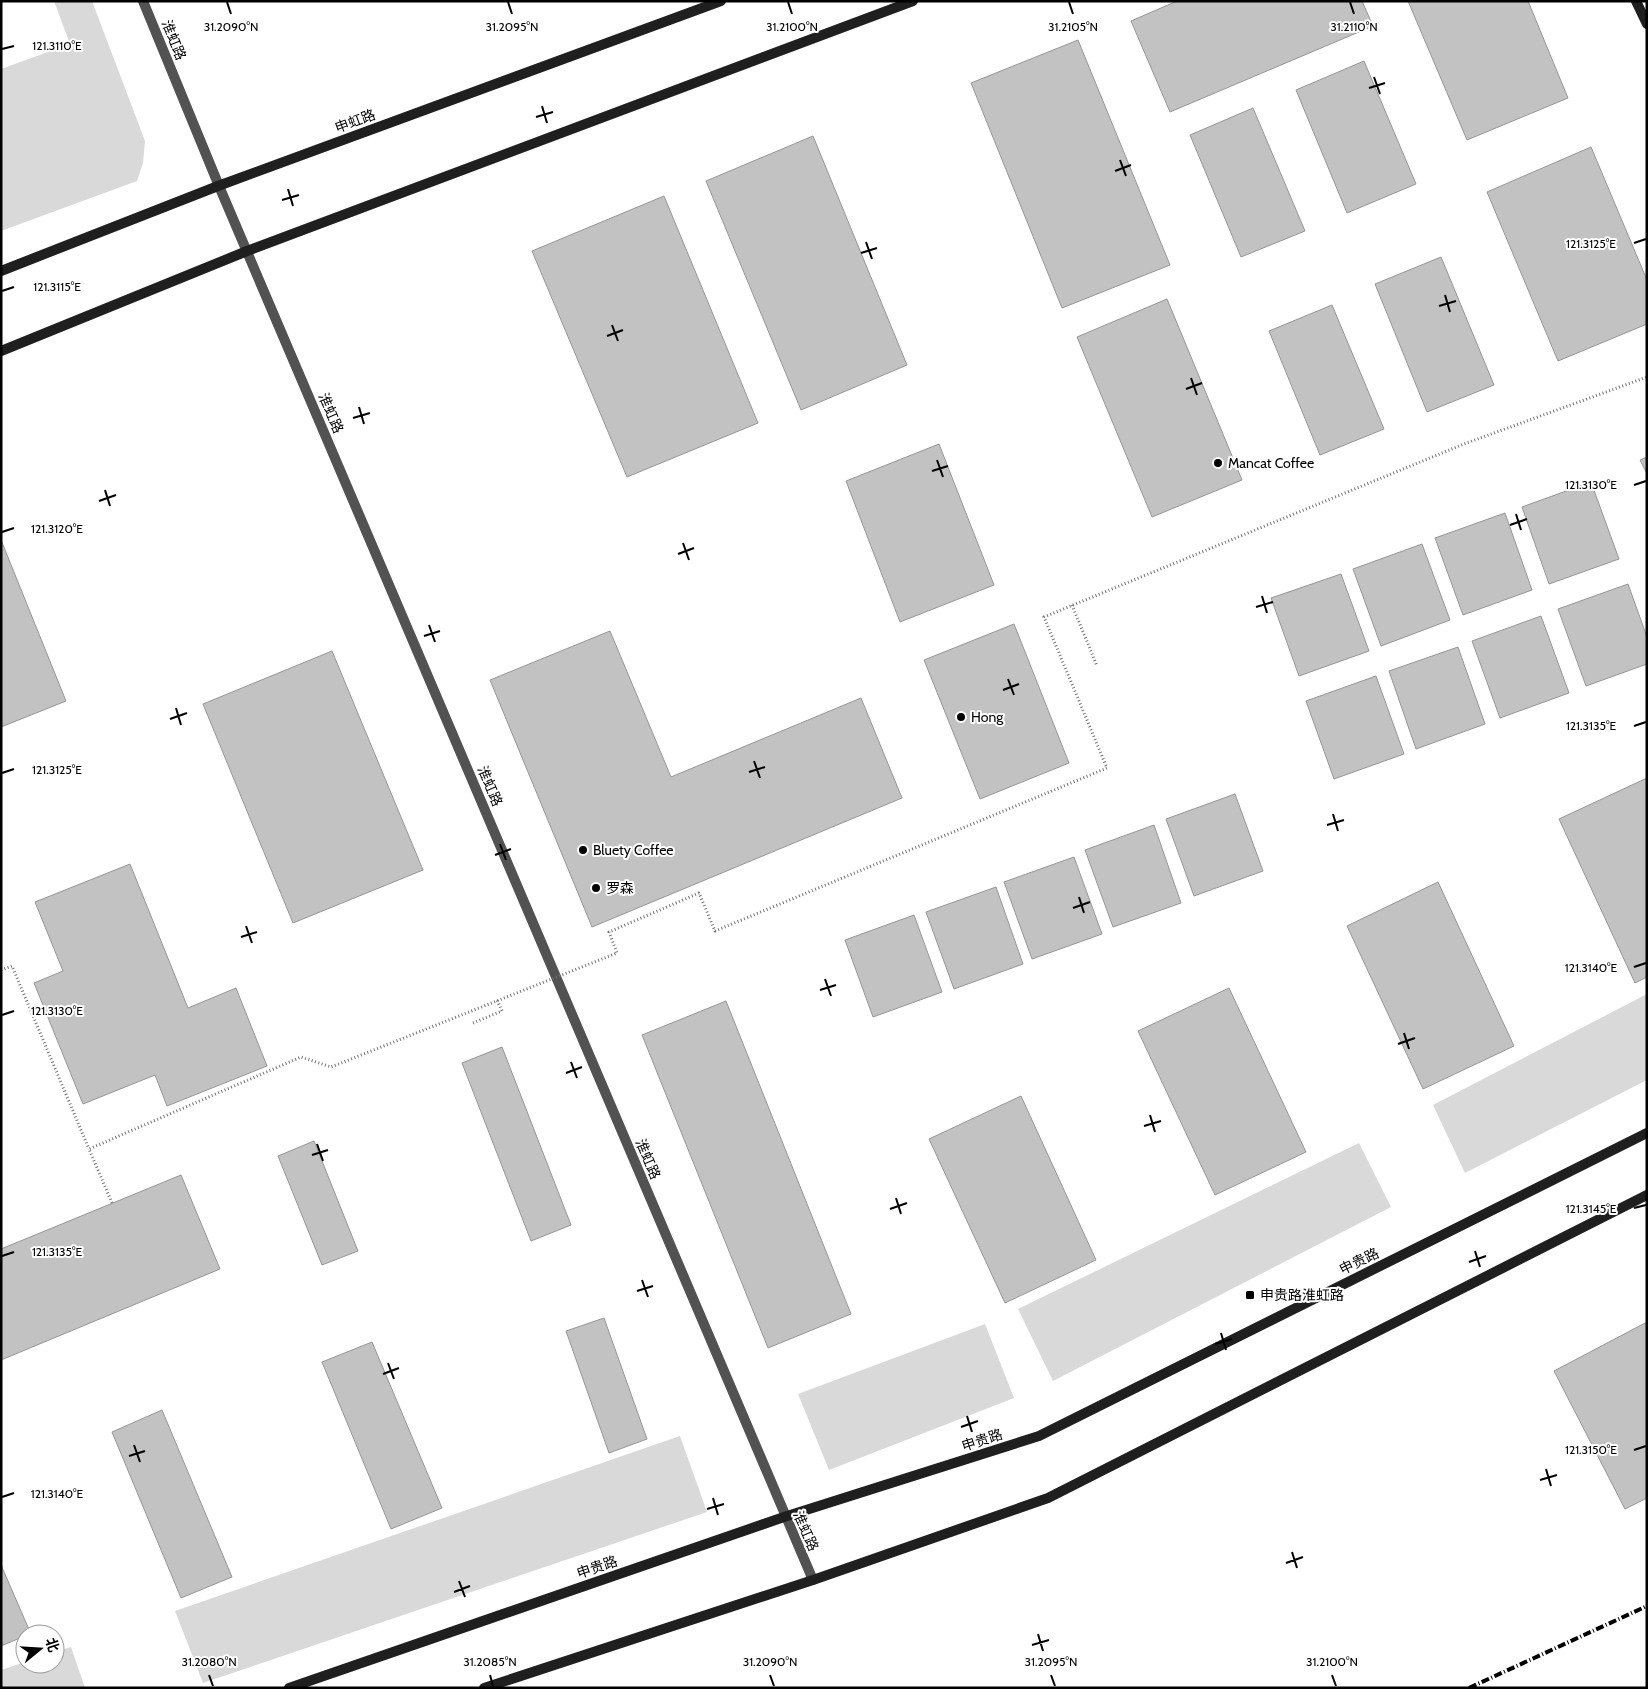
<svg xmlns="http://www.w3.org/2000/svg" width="1648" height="1689" font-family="Cabin,'Noto Sans SC',sans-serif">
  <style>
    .green { fill: #d9d9d9 }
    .building { fill: #c2c2c2; stroke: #969696 }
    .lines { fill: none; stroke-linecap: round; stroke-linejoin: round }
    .path { stroke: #747474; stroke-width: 3; stroke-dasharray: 1 2.5; stroke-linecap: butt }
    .tertiary { stroke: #525252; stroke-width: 10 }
    .secondary { stroke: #1f1f1f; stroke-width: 10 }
    .rail { stroke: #000; stroke-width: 4; stroke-dasharray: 8 2.5 1 2.5; stroke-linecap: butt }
    .path-bridge { stroke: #747474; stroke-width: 3; stroke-dasharray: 1 2.5; stroke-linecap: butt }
    .ticks { fill: none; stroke: #000; stroke-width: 2 }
    .poi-dot { fill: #000; stroke: #fff; stroke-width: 2 }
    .labels { text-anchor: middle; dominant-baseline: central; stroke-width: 4; stroke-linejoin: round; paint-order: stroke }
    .street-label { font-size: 14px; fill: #000; stroke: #fff }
    .poi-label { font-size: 14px; fill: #000; stroke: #fff; text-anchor: start }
    .ticks-label { font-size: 12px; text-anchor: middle; fill: #000; stroke: #fff; stroke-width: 4; stroke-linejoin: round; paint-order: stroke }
  </style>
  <rect width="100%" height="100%" fill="#fff"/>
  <g class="green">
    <path d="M54 1H92L145 141 143 163 137 181 1 231V69L70 44Z"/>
    <path d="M1647 994V1080L1465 1173 1433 1105Z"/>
    <path d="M1359 1143 1391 1207 1053 1381 1018 1309Z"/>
    <path d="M985 1324 1014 1398 829 1470 798 1394Z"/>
    <path d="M680 1436 707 1512 203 1683 175 1611Z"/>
    <path d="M71 1647 85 1688H1V1670L25 1662V1664H55V1652Z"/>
  </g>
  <g class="building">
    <path d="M1177 1H1362L1373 26 1170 112 1131 21Z"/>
    <path d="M1408 1H1528L1568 98 1467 140Z"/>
    <path d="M1078 40 1170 265 1062 308 971 83Z"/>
    <path d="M1364 61 1416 184 1347 213 1296 90Z"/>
    <path d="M1253 108 1305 231 1241 257 1190 135Z"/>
    <path d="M813 136 907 365 801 410 706 181Z"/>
    <path d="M1591 147 1647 280V324L1558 361 1487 192Z"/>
    <path d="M664 196 758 423 627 477 532 251Z"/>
    <path d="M1441 257 1494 385 1427 412 1375 284Z"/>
    <path d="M1167 299 1242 480 1152 517 1077 337Z"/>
    <path d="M1332 305 1384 429 1320 455 1269 331Z"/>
    <path d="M939 444 994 585 900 622 846 481Z"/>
    <path d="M1647 457V474L1640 460Z"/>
    <path d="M1591 482 1619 559 1549 584 1522 507Z"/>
    <path d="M1505 513 1532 590 1463 615 1435 538Z"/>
    <path d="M1 540 66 701 1 727Z"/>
    <path d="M1422 544 1450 620 1381 646 1353 569Z"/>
    <path d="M1341 574 1369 651 1299 676 1271 598Z"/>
    <path d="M1628 584 1647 637V664L1586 686 1558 609Z"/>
    <path d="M1541 616 1569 693 1500 718 1472 641Z"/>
    <path d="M1014 624 1069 763 980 799 924 660Z"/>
    <path d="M610 631 671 777 861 698 902 798 592 927 490 680Z"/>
    <path d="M1458 647 1485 724 1416 749 1389 671Z"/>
    <path d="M332 651 423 870 293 923 203 704Z"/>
    <path d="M1376 676 1404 754 1334 779 1306 701Z"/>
    <path d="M1647 778V977L1635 983 1559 819Z"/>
    <path d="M1235 794 1263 871 1194 896 1166 819Z"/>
    <path d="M1154 825 1181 903 1113 927 1085 850Z"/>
    <path d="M1074 857 1102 934 1032 959 1004 882Z"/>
    <path d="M130 864 188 1008 236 988 267 1066 167 1106 155 1075 83 1104 34 983 63 971 35 902Z"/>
    <path d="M1438 882 1514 1046 1423 1089 1347 926Z"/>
    <path d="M996 887 1023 964 954 989 926 912Z"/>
    <path d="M914 915 942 992 873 1017 845 940Z"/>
    <path d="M1229 988 1306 1152 1215 1195 1138 1031Z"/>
    <path d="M726 1001 851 1314 768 1348 642 1035Z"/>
    <path d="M502 1047 571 1225 531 1241 462 1063Z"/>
    <path d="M1021 1096 1096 1260 1005 1303 929 1139Z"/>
    <path d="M314 1141 358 1251 322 1265 278 1156Z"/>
    <path d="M181 1175 220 1269 1 1360V1249Z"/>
    <path d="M604 1318 647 1439 609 1453 566 1331Z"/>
    <path d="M1647 1322V1498L1625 1509 1554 1371Z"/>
    <path d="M372 1342 442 1508 391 1529 322 1362Z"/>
    <path d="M162 1410 232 1577 181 1598 112 1432Z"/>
    <path d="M1 1565 31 1634H25V1636L1 1646Z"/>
  </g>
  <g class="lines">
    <g class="path">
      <path d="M1072 605 1097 666"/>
      <path d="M1 970 12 966 89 1149"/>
      <path d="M473 1023 502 1011 497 1000"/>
    </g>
    <path class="tertiary" d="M143 1 219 186 813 1580"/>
    <g class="secondary">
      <path d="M1636 1 1647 24"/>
      <path d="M1 271 218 186 721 1"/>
      <path d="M1 351 247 251 913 1"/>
      <path d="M289 1688 784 1517 1039 1436 1647 1133"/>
      <path d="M484 1688 813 1580 1048 1498 1647 1195"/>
    </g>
    <path class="rail" d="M1469 1688 1647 1606"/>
    <path class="path-bridge" d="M112 1203 89 1149 301 1057 331 1067 617 953 609 932 699 893 715 931 1107 768 1044 617 1464 444 1647 377"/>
  </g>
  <path class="ticks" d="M227 2 231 14M508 2 512 14M788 2 792 14M1069 2 1073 14M1350 2 1354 14M2 49 14 46M1374 77 1380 94M1369 88 1385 83M542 106 547 123M536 117 553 112M1120 160 1126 176M1115 171 1131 165M288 189 293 206M282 200 299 195M866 242 872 259M1634 243 1646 239M861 253 877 248M2 291 14 287M1445 295 1450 312M1439 306 1456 301M612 325 618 341M607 336 623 330M1191 378 1197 395M1186 389 1202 383M359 407 364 424M353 418 370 413M937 460 943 477M932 471 948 466M1634 485 1646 481M105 490 110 506M99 501 116 495M1516 514 1521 530M1510 525 1527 519M2 532 14 528M683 543 689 560M678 554 694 548M1262 596 1267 613M1256 607 1273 602M429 625 435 642M424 636 440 631M1008 679 1014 695M1003 690 1019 684M176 708 181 725M170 719 187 713M1634 726 1646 722M754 761 760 778M749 772 765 767M2 773 14 769M1333 814 1338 831M1327 825 1344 820M500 844 506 860M495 855 511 849M1079 897 1084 913M1073 908 1090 902M246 926 252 943M241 937 257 932M1634 967 1646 963M825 979 831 996M820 990 836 985M2 1015 14 1011M1404 1033 1409 1049M1398 1044 1415 1038M571 1062 577 1078M566 1073 582 1067M1150 1115 1155 1132M1144 1126 1161 1121M317 1144 323 1161M312 1155 328 1150M896 1198 901 1214M1634 1208 1646 1205M890 1209 907 1203M1475 1251 1480 1267M2 1256 14 1252M1469 1262 1486 1256M642 1280 648 1297M637 1291 653 1286M1221 1333 1226 1350M1215 1344 1232 1339M388 1363 394 1379M383 1374 399 1368M967 1416 972 1432M961 1427 978 1421M134 1445 140 1462M1634 1450 1646 1446M129 1456 145 1451M1546 1469 1551 1486M1540 1480 1557 1475M2 1497 14 1493M713 1498 718 1515M707 1509 724 1504M1292 1552 1297 1568M1286 1563 1303 1557M459 1581 465 1597M454 1592 470 1586M1038 1634 1043 1651M1032 1645 1049 1640M209 1675 213 1686M490 1675 493 1686M770 1675 774 1686M1051 1675 1055 1686M1332 1675 1336 1686"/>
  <g class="poi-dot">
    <circle cx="1218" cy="463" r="5"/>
    <circle cx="961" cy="717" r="5"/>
    <circle cx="583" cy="850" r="5"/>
    <circle cx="596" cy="888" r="5"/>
    <rect x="1245" y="1290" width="10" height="10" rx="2.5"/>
  </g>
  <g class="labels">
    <g class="street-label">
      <text transform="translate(174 40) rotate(68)">淮虹路</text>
      <text transform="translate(355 121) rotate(-20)">申虹路</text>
      <text transform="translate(331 413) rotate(67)">淮虹路</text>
      <text transform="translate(490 786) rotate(67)">淮虹路</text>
      <text transform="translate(648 1159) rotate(67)">淮虹路</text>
      <text transform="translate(1359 1261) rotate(-26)">申贵路</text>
      <text transform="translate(982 1440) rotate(-18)">申贵路</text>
      <text transform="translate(806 1531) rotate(66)">淮虹路</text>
      <text transform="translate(597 1567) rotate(-19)">申贵路</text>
    </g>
    <g class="poi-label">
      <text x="1228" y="463">Mancat Coffee</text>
      <text x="971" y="717">Hong</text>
      <text x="593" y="850">Bluety Coffee</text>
      <text x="606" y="888">罗森</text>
      <text x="1260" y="1295">申贵路淮虹路</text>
    </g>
  </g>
  <g class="ticks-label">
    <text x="231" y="31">31.2090°N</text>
    <text x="512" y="31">31.2095°N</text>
    <text x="792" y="31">31.2100°N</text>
    <text x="1073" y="31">31.2105°N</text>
    <text x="1354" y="31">31.2110°N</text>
    <text x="57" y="50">121.3110°E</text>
    <text x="1591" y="248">121.3125°E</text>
    <text x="57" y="291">121.3115°E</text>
    <text x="1591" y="489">121.3130°E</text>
    <text x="57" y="533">121.3120°E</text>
    <text x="1591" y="730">121.3135°E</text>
    <text x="57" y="774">121.3125°E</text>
    <text x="1591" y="972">121.3140°E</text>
    <text x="57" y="1015">121.3130°E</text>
    <text x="1591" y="1213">121.3145°E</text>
    <text x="57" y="1256">121.3135°E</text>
    <text x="1591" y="1454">121.3150°E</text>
    <text x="57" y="1498">121.3140°E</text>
    <text x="209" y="1666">31.2080°N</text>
    <text x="490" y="1666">31.2085°N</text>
    <text x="770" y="1666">31.2090°N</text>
    <text x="1051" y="1666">31.2095°N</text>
    <text x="1332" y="1666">31.2100°N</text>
  </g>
  <rect width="1648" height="1689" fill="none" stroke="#000000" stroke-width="5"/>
  <g transform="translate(40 1649) rotate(72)"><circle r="24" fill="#ffffff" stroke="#999999"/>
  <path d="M0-4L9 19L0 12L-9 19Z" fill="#000000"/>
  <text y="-8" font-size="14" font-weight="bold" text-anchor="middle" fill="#000000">北</text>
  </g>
</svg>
